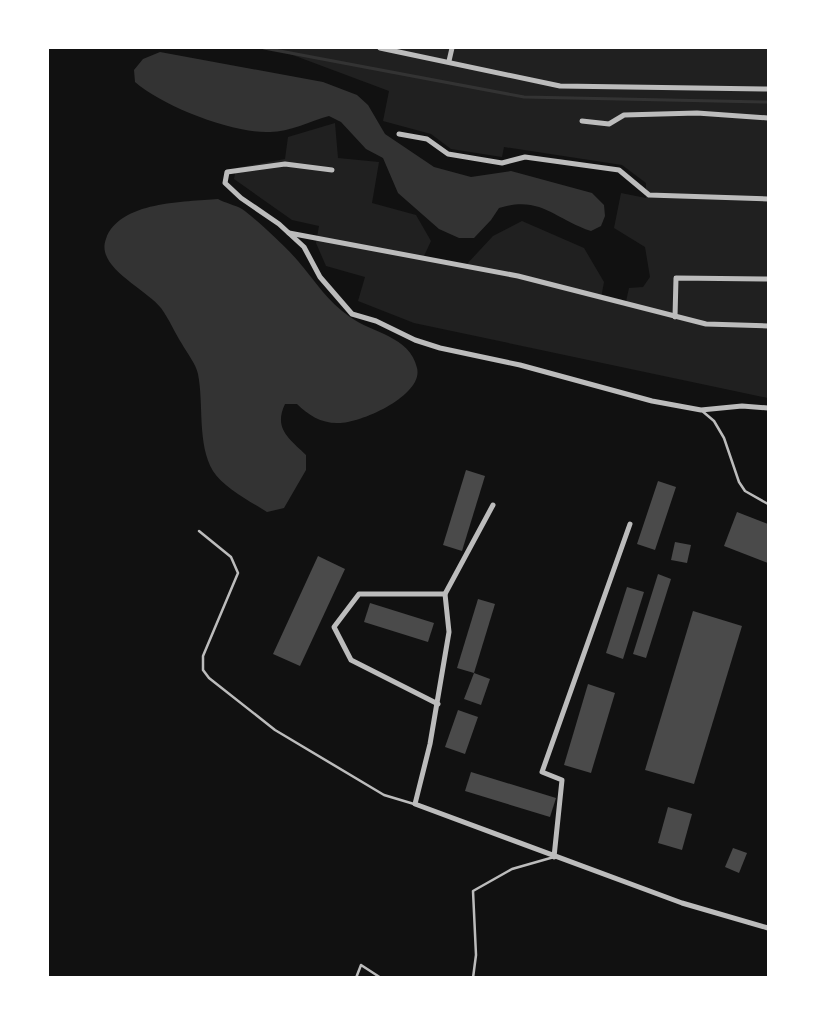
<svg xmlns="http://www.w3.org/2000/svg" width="816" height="1025" font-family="'Fira Sans Condensed',sans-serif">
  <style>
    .green { fill: #202020 }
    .water { fill: #333 }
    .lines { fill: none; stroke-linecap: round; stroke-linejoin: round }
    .stream { stroke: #333; stroke-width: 3 }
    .building { fill: #4a4a4a }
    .service { stroke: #bcbcbc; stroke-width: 2.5 }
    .minor { stroke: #bcbcbc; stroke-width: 5 }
  </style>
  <rect width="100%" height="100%" fill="#111"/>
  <path class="green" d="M274 48H768V398L414 323 358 301 365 277 326 266 316 243 319 226 292 220 234 179 236 168 285 159 288 137 335 123 338 158 379 162 372 203 416 215 431 241 424 256 466 265 493 236 522 221 584 248 604 282 601 298 625 306 629 288 643 287 650 277 645 247 614 228 621 193 646 198V183L622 165 504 147 502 157 451 149 431 134 383 121 389 91Z"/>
  <g class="water">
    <path d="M160 52 323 82 357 95 368 105 385 134 434 167 471 177 511 171 592 193 604 205 605 216 601 226 591 231C554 219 541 195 499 208L491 220 474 238H459L439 229 398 193 383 158 366 149 341 122 329 116C311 121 289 132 270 132 234 134 162 106 135 82L134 70 143 59Z"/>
    <path d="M218 199C225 203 235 205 242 209 255 218 288 249 298 261 315 281 328 302 350 317 372 333 410 336 417 368 424 395 360 424 337 423 321 423 308 415 297 404H285C273 429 290 439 306 455V470L284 508 267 512C251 502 223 487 213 471 197 444 204 404 198 374 196 364 187 353 182 344 175 333 169 319 161 308 145 288 95 267 106 239 119 201 185 202 218 199Z"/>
  </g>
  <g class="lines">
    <path class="stream" d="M264 48 524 97 768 102"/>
  </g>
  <g class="building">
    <path d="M466 470 485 476 462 551 443 545Z"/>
    <path d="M658 481 676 487 655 550 637 544Z"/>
    <path d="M737 512 768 524V563L724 546Z"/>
    <path d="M675 542 691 545 687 563 671 560Z"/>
    <path d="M318 556 345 569 300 666 273 654Z"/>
    <path d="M658 574 671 579 646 658 633 654Z"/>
    <path d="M627 587 644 592 623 659 606 653Z"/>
    <path d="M478 599 495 604 474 673 457 668Z"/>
    <path d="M370 603 434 623 428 642 364 622Z"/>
    <path d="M693 611 742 626 694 784 645 770Z"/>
    <path d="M474 673 490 679 481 705 464 699Z"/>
    <path d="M588 684 615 693 591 773 564 765Z"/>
    <path d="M458 710 478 717 465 754 445 747Z"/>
    <path d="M471 772 556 798 550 817 465 791Z"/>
    <path d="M668 807 692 814 682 850 658 843Z"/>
    <path d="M733 848 747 853 739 873 725 867Z"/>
  </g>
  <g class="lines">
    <g class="service">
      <path d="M701 410 714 421 724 438 739 482 745 491 768 504"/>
      <path d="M199 531 231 557 238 573 203 656V670L209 678 275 730 384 795 414 804"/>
      <path d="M356 978 361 965 381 978"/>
      <path d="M473 978 476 955 473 891 512 869 554 857"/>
    </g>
    <g class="minor">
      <path d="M380 48 560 86 768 89"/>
      <path d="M449 61 452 48"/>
      <path d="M582 121 609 124 624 115 697 113 768 118"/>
      <path d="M399 134 427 139 448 154 502 163 525 157 619 170 649 195 768 199"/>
      <path d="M332 170 285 164 227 172 225 183 241 198 279 224 304 247 320 277 352 314 376 321 415 340 440 348 520 365 652 401 701 410 742 406 768 408"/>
      <path d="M289 233 518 276 706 324 768 326"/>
      <path d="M675 317 676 278 768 279"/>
      <path d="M493 505 445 594 449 632 430 744 415 804 682 903 768 928"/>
      <path d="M438 704 351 660 334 627 359 594H445"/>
      <path d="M554 857 562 780 542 772 630 524"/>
    </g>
  </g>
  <rect width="816" height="1025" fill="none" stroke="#ffffff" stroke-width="98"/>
</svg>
